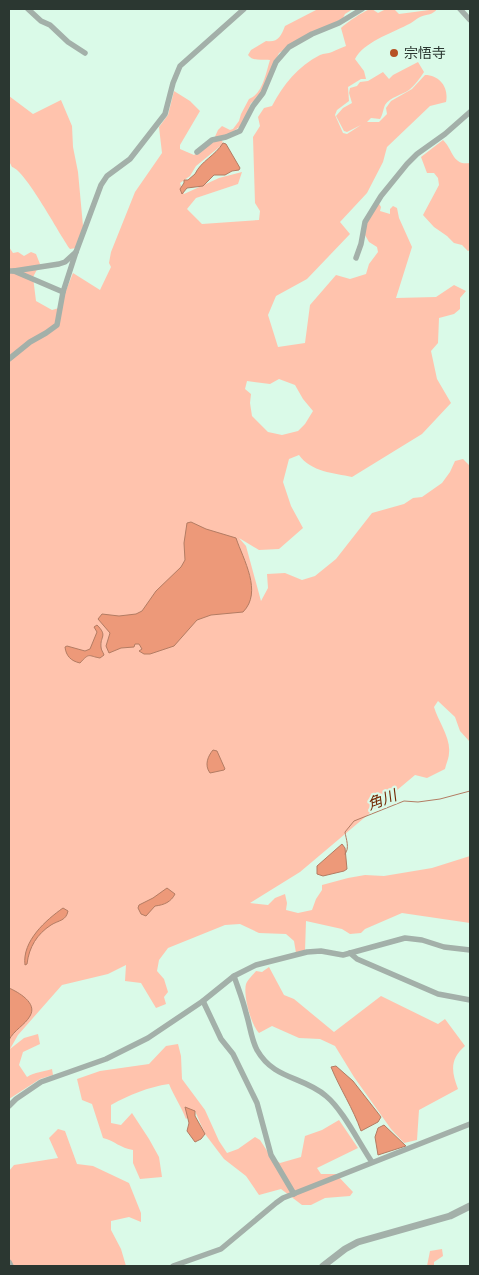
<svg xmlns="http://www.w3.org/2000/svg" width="479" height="1275" font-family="'DM Sans','Noto Sans JP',sans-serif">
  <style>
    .green { fill: #ffc3ad; fill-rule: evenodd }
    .water { fill: #ed9979; stroke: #b37c63 }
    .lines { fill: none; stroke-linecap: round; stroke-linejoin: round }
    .stream { stroke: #b37c63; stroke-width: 1 }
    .minor { stroke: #a3b0a9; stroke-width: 5.5 }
    .tertiary { stroke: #a3b0a9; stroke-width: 7 }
    .poi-dot { fill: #b65024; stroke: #dafae8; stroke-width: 2 }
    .labels { text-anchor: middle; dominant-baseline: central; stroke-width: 4.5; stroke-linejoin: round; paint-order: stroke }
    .poi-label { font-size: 14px; fill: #2b3731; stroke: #dafae8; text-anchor: start }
    .water-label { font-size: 15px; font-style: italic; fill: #722803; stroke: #dafae8 }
  </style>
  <rect width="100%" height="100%" fill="#dafae8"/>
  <g class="green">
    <path d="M326 9H353L345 14 343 18 279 53 262 92 257 99 251 103 242 125 222 140 223 144 196 166 190 176 180 183 184 194 219 178 242 172 238 184 196 198 187 209 202 224 259 220 260 211 255 203 253 137 260 126 258 117 264 108 272 106C283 85 298 66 320 55 324 53 328 54 332 52 336 50 341 48 346 46L341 28C346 23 366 9 372 9L378 13 386 9H394L399 14 437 9C433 15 427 14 420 17 416 19 412 23 407 25 390 34 364 42 355 59L364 71 366 79H361L348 87 349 101 337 110 335 115 343 133 347 134 361 125 347 132 344 131 336 116 343 108 352 103 349 93 350 88 357 86 360 82 368 81 383 72 389 79 393 75 418 62 424 72C420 78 415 85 409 90 402 95 390 97 385 105 383 110 383 114 380 119L371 118 367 122H379L387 114 386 108 391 101 412 89 425 75C440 75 449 88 446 102L430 106 387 147 383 162 367 193 340 222 350 234 307 279 276 296 268 315 278 347 305 343 310 305 336 275 350 279 366 274 369 264 378 252 377 247 369 242 365 235 366 223 378 202 381 207 380 211 390 214V209L393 206 397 208 399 218 412 247 396 298 436 297 454 285 466 291 460 298V309L454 314 439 318 438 343 431 351 437 379 451 403 422 434 352 477C334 473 311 472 299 455L289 459 283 482 291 506 303 528 279 549 259 550 239 538 246 546 261 601 268 588 267 574 285 573 302 580 315 576 336 559 372 513 404 504 413 498 422 497 442 483 450 472 455 461 463 459 469 465 470 464V742L460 731 455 717 438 701 434 707C438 721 451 738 449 753 449 758 446 764 445 769L427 778 415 775 300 872 250 903 268 905 275 898 285 894 287 903 286 910 298 913 312 910 316 899 322 890V885L348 878 365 875 384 876 432 868 470 856V923L402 913 365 929 361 933 350 934 342 929 306 921 305 951 296 953 294 941 286 934 259 933 240 924 225 925 168 948 159 960 157 971 164 979 168 992 164 997 166 1004 156 1008 141 983 125 981 126 965 108 974 62 985 18 1035 10 1049 24 1038 38 1034 40 1044 23 1052 19 1065 27 1077C35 1072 43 1072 52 1069L53 1075 40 1079 9 1099V247L13 253 18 252 24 256 31 252 36 254 40 264 33 277 36 301 52 310 59 308 73 273 100 290 111 267 109 263 111 252 135 192 162 153 159 127 168 115 174 91 190 101 200 111 180 145V149L194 155 213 141 218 130 222 126 230 130 233 129 239 121 241 114 249 99C263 94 266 72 270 60 263 59 253 62 248 55L251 50 266 41C278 43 281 36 285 26L316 10ZM279 379 295 385 303 399 313 411 305 424 298 431 282 435 268 432 252 416 250 403 251 394 245 389 247 381 270 384Z"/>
    <path d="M9 96 33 114 61 100 72 126 73 147 78 172 83 226 82 234 76 248 70 249C59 234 26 171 12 167L9 161Z"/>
    <path d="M443 140C453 149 452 166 470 163V250L468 251 462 245 454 243 447 236 434 227 423 215 439 185 438 178 434 173H427L421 157Z"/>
    <path d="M269 967 284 995 294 999 334 1032 381 996 438 1024 445 1019 465 1046C450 1059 451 1071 458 1089L419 1110 417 1140 404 1143 391 1129 354 1077 335 1046 320 1039 299 1038 272 1026 259 1033C251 1025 243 995 246 984 248 979 253 975 256 971L262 972Z"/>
    <path d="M178 1044 181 1056 182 1079 205 1110 219 1141 227 1153 238 1149 255 1137 260 1140 271 1157 280 1163 301 1157 305 1136 322 1130 339 1120 358 1148 317 1168 321 1174H336L353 1192 350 1196 325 1198 311 1205H302L281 1189 259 1195 246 1176 224 1159 205 1134 195 1111 186 1119C181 1106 174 1096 169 1084 148 1087 129 1095 111 1105V1123L121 1125 132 1113 149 1139 159 1157 162 1177 140 1179 133 1163V1150C120 1148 115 1141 103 1138L92 1104 82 1100 77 1079 100 1071 149 1064 166 1046Z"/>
    <path d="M58 1129 65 1131 77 1164 93 1166 129 1183 141 1213V1222L129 1217 111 1221V1230L121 1249 126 1266H12L9 1264V1171L14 1165 58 1158 49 1138Z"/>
    <path d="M442 1249 443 1256 434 1262V1266H427L430 1251Z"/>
  </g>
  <g class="water">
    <path d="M223 143 226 144 240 168 239 170 232 171 225 175H214L203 186 187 188 182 194 180 189 184 183V180H188L195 174C201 161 215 156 223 143Z"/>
    <path d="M191 522 206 529 236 538C243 559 263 592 243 612L211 615 197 620 174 646 150 654H144L139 651 142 649 139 644H135L134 647 121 648 109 653 106 646 110 633 98 619 102 614 119 616 136 614 142 611 156 591 181 567 185 560 184 543 187 523Z"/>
    <path d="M97 625C108 636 100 636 101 647 101 650 103 652 104 655L100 658C88 656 90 652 80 663 71 661 66 656 65 647L67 646 85 651 90 649 97 632 94 627Z"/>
    <path d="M213 750 217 751 225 769 224 770 210 773C204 765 208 756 213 750Z"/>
    <path d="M342 844 345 848 347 869 344 871 323 876 317 874V866Z"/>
    <path d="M167 888 175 894C171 902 164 905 155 906L146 916 141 914 138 908 139 905 153 898Z"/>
    <path d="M63 908 68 911C66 921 59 920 51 925 37 934 29 947 27 964L25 965C22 941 46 920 63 908Z"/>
    <path d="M9 988C18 992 38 1003 30 1016 25 1025 14 1030 9 1040Z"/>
    <path d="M336 1066 353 1081 381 1117 378 1122 361 1131C353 1108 340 1089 331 1067Z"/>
    <path d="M185 1107 195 1111V1116L205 1134 201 1139 195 1142 187 1131 189 1123Z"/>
    <path d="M384 1125 406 1146 378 1155 375 1137 378 1128Z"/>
  </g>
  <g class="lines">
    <path class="stream" d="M345 854C350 848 346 839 345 832L354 821 404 801 418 802 440 799 470 791"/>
    <g class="minor">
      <path d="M28 9 41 21 50 25 68 42 85 53"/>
      <path d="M460 9 470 20"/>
      <path d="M197 152 212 140 226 137 240 131 253 106 263 93 276 62 289 47 312 34 339 23 362 9"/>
      <path d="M356 258 361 244 365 222 381 196 407 164 417 154 445 134 470 112"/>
      <path d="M9 271H14L63 292"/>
      <path d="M14 271 59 264 65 262 76 252"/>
      <path d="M9 359 30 342 46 333 57 325 63 292 76 252 101 185 107 176 130 159 165 114 173 83 180 66 244 9"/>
      <path d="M350 953 357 959 438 994 470 1000"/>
      <path d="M234 976C238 988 243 1000 246 1013 250 1025 251 1039 257 1050 274 1080 303 1076 326 1096 343 1110 359 1143 372 1162"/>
      <path d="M203 1001 221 1039 233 1054 257 1103 271 1155 294 1194"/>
      <path d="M9 1106 16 1099 41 1082 106 1059 148 1038 203 1001 234 976 256 965 307 952 321 951 343 955 405 938 422 940 444 947 470 950"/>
      <path d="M9 1262 11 1266"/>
      <path d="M173 1266 221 1249 276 1203 283 1198 470 1124"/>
    </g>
    <path class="tertiary" d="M323 1266 345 1249 358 1242 450 1216 470 1206"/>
  </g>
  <circle class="poi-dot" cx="394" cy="53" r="5"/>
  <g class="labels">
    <g class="poi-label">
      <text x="404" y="53">宗悟寺</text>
    </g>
    <g class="water-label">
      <text transform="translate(382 800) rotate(-21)">角川</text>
    </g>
  </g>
  <rect width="479" height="1275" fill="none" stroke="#2b3731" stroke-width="20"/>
</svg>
